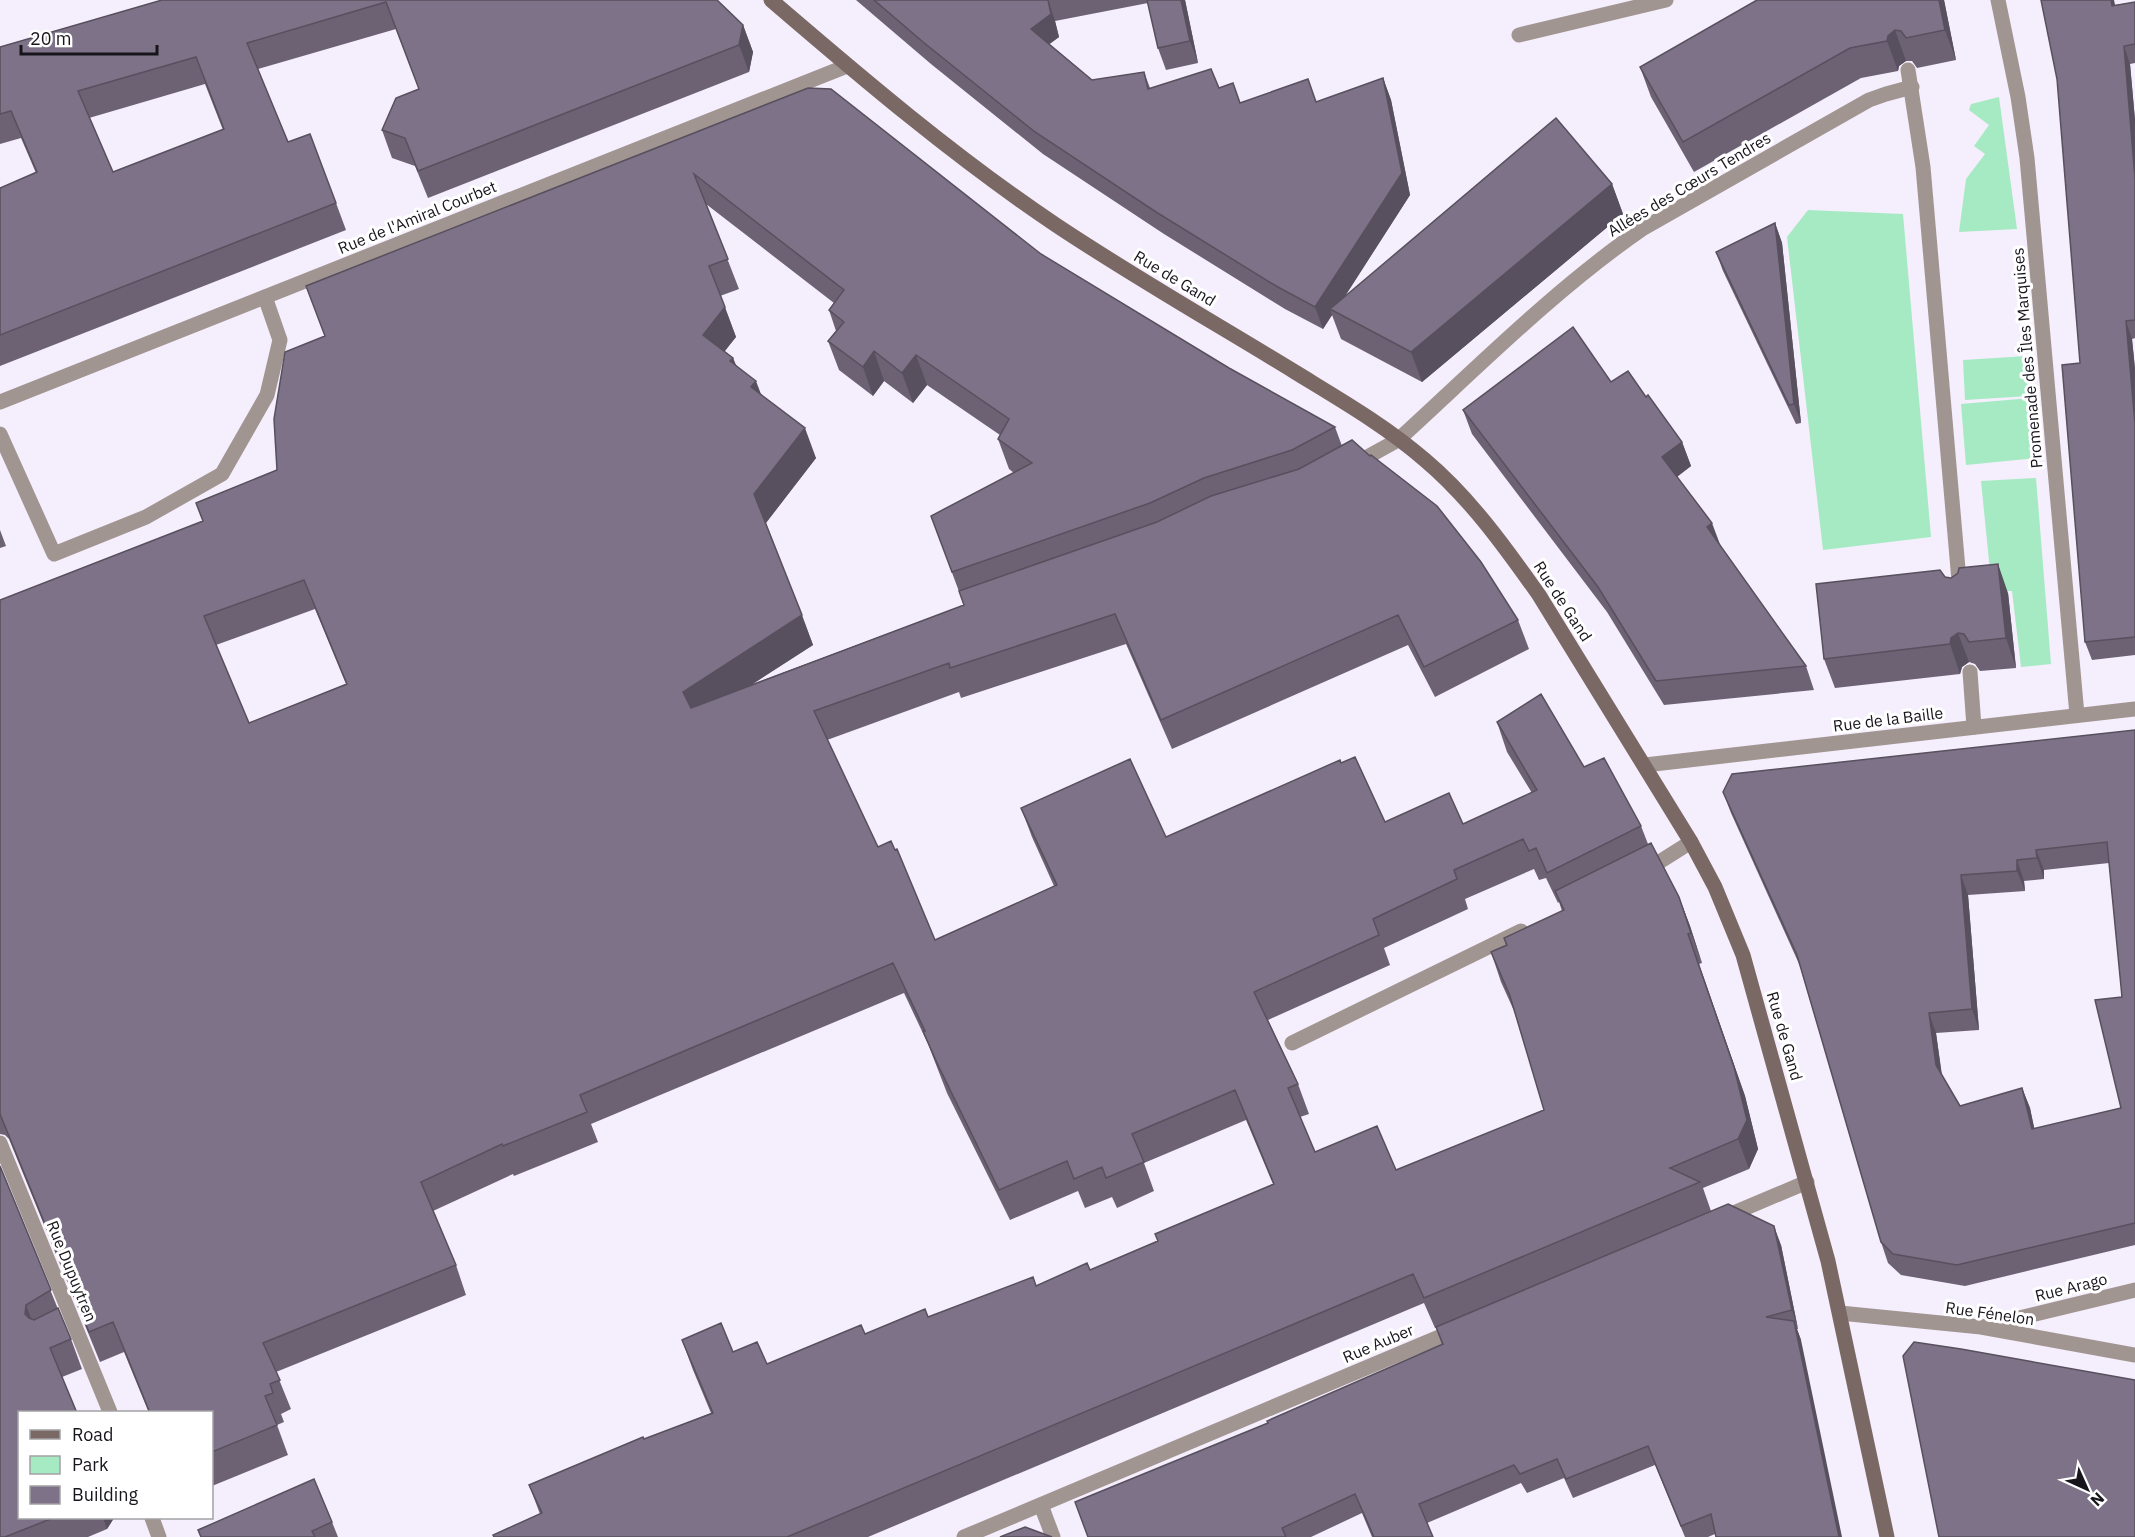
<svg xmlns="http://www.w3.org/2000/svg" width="2135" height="1537" font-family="'IBM Plex Sans',sans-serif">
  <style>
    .green { fill: #a6eac4 }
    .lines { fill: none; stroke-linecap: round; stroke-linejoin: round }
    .service { stroke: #a19591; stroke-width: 15 }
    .minor { stroke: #a19591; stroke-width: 15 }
    .tertiary { stroke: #a19591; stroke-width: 15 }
    .secondary { stroke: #7a6864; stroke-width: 15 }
    .wall { fill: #6c6274; fill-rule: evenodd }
    .shaded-wall { fill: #58505e }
    .building { fill: #7d7287; stroke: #58505e; stroke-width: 1.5; fill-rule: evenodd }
    .labels { text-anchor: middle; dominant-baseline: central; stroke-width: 6; stroke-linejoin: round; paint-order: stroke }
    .street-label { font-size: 16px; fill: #18141c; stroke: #fff }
  </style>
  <rect width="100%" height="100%" fill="#f5eefd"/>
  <g class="green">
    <path d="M1999 97 2017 229 1959 232 1966 179 1985 154 1974 146 1989 125 1969 110 1971 104Z"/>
    <path d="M1808 210 1903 214 1931 537 1823 550 1787 237Z"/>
    <path d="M2027 356 2029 396 1965 400 1963 360Z"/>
    <path d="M2031 398 2036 458 1966 465 1961 404Z"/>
    <path d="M2036 478 2051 664 2021 667 2012 591H1992L1981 481Z"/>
  </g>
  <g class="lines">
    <g class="service">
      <path d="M0 434 54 554 146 517 222 474 267 395 280 340 265 297"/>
      <path d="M1351 466 1398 440"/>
      <path d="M1645 871 1691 842"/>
      <path d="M1292 1043 1521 931"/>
    </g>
    <g class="minor">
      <path d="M1998 0 2018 97 2027 158 2077 715"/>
      <path d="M1519 35 1666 0"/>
      <path d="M1908 70 1923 167 1960 592"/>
      <path d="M1398 440C1477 368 1554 290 1642 229L1869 100 1886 94 1912 87"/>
      <path d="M1970 672 1974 727"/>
      <path d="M1645 765 2135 709"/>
      <path d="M0 1143 110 1412"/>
      <path d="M1722 1218 1807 1182"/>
      <path d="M1840 1313 1981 1327 2135 1355"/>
      <path d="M1986 1326 2135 1290"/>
      <path d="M1041 1505 1053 1537"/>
      <path d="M152 1518 159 1537"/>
      <path d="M964 1537 1456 1330"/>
    </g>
    <path class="tertiary" d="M0 402 847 66"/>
    <path class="secondary" d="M771 0C863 79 956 158 1056 225 1134 277 1215 323 1295 372 1339 399 1386 426 1425 460 1470 498 1505 547 1539 595L1691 842 1715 887 1743 955 1828 1261 1887 1537"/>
  </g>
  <g class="wall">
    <path d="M162 0H717L743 25 753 52 749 72 428 198 415 166 392 158 382 130 419 89 396 29 258 69 288 142 336 203 346 230 0 366V188L36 173 21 138 0 144V47ZM205 84 223 130 113 172 89 118Z"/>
    <path d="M856 0H1185L1198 63 1166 70 1158 48 1148 3 1055 21 1059 37 1049 44 1092 80 1144 72 1150 88H1219L1240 103 1316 102 1383 78 1391 100 1410 195 1344 297 1612 184 1623 214 1422 382 1341 339 1332 315 1323 329 1285 309 1164 234 1043 154 931 64Z"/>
    <path d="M1944 0 1956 60 1917 68 1912 61H1906L1899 66 1898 71 1861 78 1694 172 1651 97 1640 67Z"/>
    <path d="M2135 2V63L2130 64 2135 120V338L2132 339 2135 369V655L2092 660 2085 642 2080 363 2115 5Z"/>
    <path d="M808 88 1041 254 1229 368 1335 427 1342 446 1518 620 1529 649 1435 697 1408 645 1172 749 1126 644 961 698 959 692 827 740 878 847 935 940 1054 886 1032 837 1021 808 1166 837 1341 763 1385 822 1463 824 1532 793 1507 752 1497 722 1584 767 1641 826 1648 844 1679 897 1690 926 1702 963 1699 964 1745 1096 1758 1149 1749 1169 1703 1188 1711 1211 1781 1245 1798 1329H1797L1801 1340 1715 1534 1708 1537H1685L1655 1465 1573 1498 1564 1478 1527 1493 1521 1483 1427 1523 1433 1537H1372L1362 1513 1311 1537H1088L1268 1423 1442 1345 1436 1328H1435L1424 1303 868 1537H494L540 1514 529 1485 711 1413 693 1370 682 1340 733 1352 767 1364 865 1334 928 1317 1090 1270 1157 1241 1273 1184 1246 1120 1144 1163 1154 1191 1117 1208 1112 1197 1085 1208 1078 1191 1010 1220 947 1093 928 1044 904 993 591 1124 598 1142 514 1176 513 1174 433 1211 456 1265 466 1295 276 1372 291 1409 281 1414 284 1422 277 1425 288 1455 212 1486V1413H149L124 1352 100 1362 9 1139 5 1135 0 1134V600L203 521 196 503 277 470 325 336 306 286ZM706 204 834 303 829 310 836 331 828 341 839 370 873 396 884 381 913 403 927 385 1000 435 998 439 1009 469 1014 473 931 516 964 605 752 684 813 645 766 523 816 458 736 365 733 358 724 351 736 337 720 296 739 289ZM315 609 346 684 249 723 216 645ZM1534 869 1539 880 1546 878 1558 903 1559 902 1562 911 1504 938 1506 946 1491 952 1501 982 1515 1013 1544 1110 1396 1170 1315 1152 1300 1117 1309 1114 1298 1084 1268 1020 1390 965 1384 948 1468 909 1465 899Z"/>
    <path d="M1775 223 1782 243 1801 423 1796 424 1723 271 1716 252Z"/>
    <path d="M1611 382 1646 397 1682 442 1691 466 1677 477 1721 548 1806 666 1814 690 1664 705 1607 612 1472 434 1463 410Z"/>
    <path d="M0 530 6 546 0 548Z"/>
    <path d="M1945 577 2008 593 2016 668 1980 671 1975 664 1969 662 1962 667 1960 674 1835 688 1824 659Z"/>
    <path d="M2135 730V1245L1965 1286 1901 1275 1888 1263 1881 1242 1800 966 1731 813 1723 792ZM2109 863 2122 997 2121 1108 2034 1129 2030 1108 2022 1088 1960 1106 1942 1075 1936 1033 1979 1030 1968 895 2025 891 2024 881 2044 879V870Z"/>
    <path d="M0 1166 58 1309 71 1339 82 1369 62 1377 20 1518H114L107 1529 88 1537H0Z"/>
    <path d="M332 1522 338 1537H201Z"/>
  </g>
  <g class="shaded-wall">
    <path d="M1048 0 1055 21 1059 37 1039 52 1031 29Z"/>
    <path d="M1181 0H1185L1198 63 1190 41Z"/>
    <path d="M1939 0H1944L1956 60 1945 30Z"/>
    <path d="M2111 0H2114L2119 23 2112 6Z"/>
    <path d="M743 25 753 52 749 72 739 45Z"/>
    <path d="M1895 30 1906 61 1899 66 1898 71 1887 41 1888 36Z"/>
    <path d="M2124 46 2130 64 2135 120V178Z"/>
    <path d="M1383 78 1391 100 1410 195 1335 312 1330 309 1332 315 1323 329 1315 307Z"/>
    <path d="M1612 184 1623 214 1422 382 1411 352Z"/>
    <path d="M1775 223 1782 243 1801 423 1794 404Z"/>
    <path d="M725 307 736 337 714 365 703 335Z"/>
    <path d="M2126 321 2132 339 2135 369V424Z"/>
    <path d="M874 351 884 381 873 396 863 367Z"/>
    <path d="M916 355 927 385 913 403 902 373Z"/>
    <path d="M733 358 744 387 730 361Z"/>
    <path d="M756 381 767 410 751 387Z"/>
    <path d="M805 428 816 458 765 524 754 494Z"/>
    <path d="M1682 442 1691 466 1671 481 1662 457Z"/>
    <path d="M1712 523 1721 547 1707 527Z"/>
    <path d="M1998 564 2008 593 2016 668 2006 638Z"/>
    <path d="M802 615 813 645 694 722 683 692Z"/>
    <path d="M1958 633 1969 662 1962 667 1960 674 1950 644 1951 638Z"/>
    <path d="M2036 850 2044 870V879L2037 858Z"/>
    <path d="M2017 860 2024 881 2025 891 2017 871Z"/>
    <path d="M1961 875 1968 895 1979 1030 1972 1009Z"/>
    <path d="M1679 897 1690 926 1702 963 1691 933Z"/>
    <path d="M1688 934 1745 1096 1758 1149 1749 1169 1738 1139Z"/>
    <path d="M1929 1013 1936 1033 1943 1085 1936 1065Z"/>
    <path d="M2022 1088 2030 1108 2039 1150 2032 1129Z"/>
    <path d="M1774 1226 1781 1245 1798 1329 1792 1310Z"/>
    <path d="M26 1305 37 1334 25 1314Z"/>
    <path d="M1794 1321 1801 1340 1842 1537H1839Z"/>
    <path d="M103 1518H114L107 1529Z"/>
  </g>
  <g class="building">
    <path d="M162 0H717L743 25 739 45 418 171 405 138 382 130 396 98 419 89 386 2 247 43 288 142 310 134 336 203 0 335V188L37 172 11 111 0 114V47ZM196 57 224 129 113 172 78 91Z"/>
    <path d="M874 0H1048L1051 14 1031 29 1092 80 1144 72 1148 89 1211 69 1219 88 1233 83 1240 103 1308 79 1316 102 1383 78 1402 173 1315 307 1276 286 1156 212 1035 132 923 42Z"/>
    <path d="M1147 0H1181L1190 41 1158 48Z"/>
    <path d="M1757 0H1939L1945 30 1906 38 1901 31 1895 30 1888 36 1887 41 1850 48 1683 142 1640 67Z"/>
    <path d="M2041 0H2111L2112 6 2135 2V44L2124 46 2135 178V320L2126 321 2135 424V637L2085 642 2062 365 2080 363 2057 79Z"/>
    <path d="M808 88 831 89 1041 254 1229 368 1335 427 1292 450 1204 478 1150 503 952 572 931 516 1032 463 998 439 1009 419 916 355 902 373 874 351 863 367 828 341 844 322 829 310 844 290 694 174 728 259 709 266 725 307 703 335 733 358 730 361 756 381 751 387 805 428 754 494 802 615 683 692 691 708 964 605 959 591 1157 522 1211 496 1299 469 1352 440 1370 456 1371 455 1437 506 1481 562 1518 620 1424 667 1398 615 1161 720 1115 614 950 668 949 663 814 711 878 847 891 841 895 850 897 849 935 940 1057 885 1021 808 1130 759 1166 837 1340 760 1341 763 1355 757 1385 822 1449 793 1463 824 1537 790 1497 722 1541 694 1584 767 1604 758 1641 826 1547 873 1536 848 1529 851 1523 839 1454 870 1457 879 1373 919 1379 935 1254 992 1298 1084 1288 1088 1315 1152 1377 1126 1396 1170 1544 1110 1510 996 1491 952 1507 945 1504 938 1564 910 1555 891 1651 843 1679 897 1691 933 1688 934 1734 1067 1747 1120 1738 1139 1670 1168 1700 1182 1424 1298 1413 1274 787 1537H494L493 1535 542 1513 529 1485 643 1437 644 1439 713 1413 682 1340 721 1323 733 1352 757 1342 767 1364 861 1325 865 1334 925 1309 928 1317 1033 1277 1036 1286 1087 1263 1090 1270 1158 1241 1155 1234 1274 1184 1235 1090 1132 1134 1144 1162 1106 1178 1102 1167 1074 1179 1067 1161 999 1190 937 1063 923 1031H925L893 963 580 1095 587 1112 503 1146 502 1144 421 1182 456 1265 263 1343 280 1380 270 1384 273 1393 265 1396 277 1425 212 1452V1413H150L113 1322 89 1332 0 1114V600L203 521 196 503 277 470 274 419 285 352 325 336 306 286ZM304 580 347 684 249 723 204 616Z"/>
    <path d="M1556 118 1612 184 1411 352 1330 309Z"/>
    <path d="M1775 223 1794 404 1789 405 1716 252Z"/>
    <path d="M1573 327 1611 382 1628 371 1646 397 1648 395 1682 442 1662 457 1712 523 1707 527 1806 666 1656 681 1598 587 1463 410Z"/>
    <path d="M1998 564 2006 638 1969 642 1964 634 1958 633 1951 638 1950 644 1824 659 1816 584 1940 570 1945 577 1951 578 1958 573 1959 568Z"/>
    <path d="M2135 730V1223L1957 1265 1893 1254 1881 1242 1797 955 1723 792 1732 774ZM2107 842 2122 997 2095 1000 2121 1108 2032 1129 2022 1088 1960 1106 1936 1065 1929 1013 1972 1009 1961 875 2017 871V860L2037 858 2036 850Z"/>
    <path d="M0 1166 51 1290 26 1305 25 1314 29 1318 34 1320 58 1308 71 1339 50 1348 77 1413H20V1518H53L5 1537H0Z"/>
    <path d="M1728 1204 1774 1226 1792 1310 1766 1317 1794 1321 1839 1537H1716L1711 1514 1681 1526 1648 1446 1566 1479 1557 1459 1520 1474 1514 1465 1419 1504 1433 1537H1374L1355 1494 1282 1528 1286 1537H1088L1075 1502 1268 1423 1267 1421 1443 1344 1436 1327Z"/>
    <path d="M1914 1342 1961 1349 2135 1380V1537H1939L1903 1356Z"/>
    <path d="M314 1479 332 1522 312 1531 315 1537H201L198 1530Z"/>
    <path d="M1025 1527 1052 1537H1000Z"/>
  </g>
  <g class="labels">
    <g class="street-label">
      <text transform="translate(1689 184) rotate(-31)">Allées des Cœurs Tendres</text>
      <text transform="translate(417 217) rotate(-22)">Rue de l'Amiral Courbet</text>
      <text transform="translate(1175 278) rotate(31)">Rue de Gand</text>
      <text transform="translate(2027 358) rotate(-95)">Promenade des Îles Marquises</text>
      <text transform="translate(1563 601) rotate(57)">Rue de Gand</text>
      <text transform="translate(1888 719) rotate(-7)">Rue de la Baille</text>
      <text transform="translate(1785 1036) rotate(74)">Rue de Gand</text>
      <text transform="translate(72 1271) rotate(68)">Rue Dupuytren</text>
      <text transform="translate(2071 1287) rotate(-14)">Rue Arago</text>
      <text transform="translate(1990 1313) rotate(8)">Rue Fénelon</text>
      <text transform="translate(1378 1343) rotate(-23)">Rue Auber</text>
    </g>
  </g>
  <rect x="18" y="1411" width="195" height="108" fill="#ffffff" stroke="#a3a1a4" stroke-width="1.5"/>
  <rect x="30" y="1430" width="30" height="9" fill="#7a6864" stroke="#a3a1a4" stroke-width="1.5"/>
  <text x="72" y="1441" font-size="18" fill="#18141c">Road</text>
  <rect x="30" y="1456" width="30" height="18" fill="#a6eac4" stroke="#a3a1a4" stroke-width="1.5"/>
  <text x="72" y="1471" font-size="18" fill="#18141c">Park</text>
  <rect x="30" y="1486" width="30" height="18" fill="#7d7287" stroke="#a3a1a4" stroke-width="1.5"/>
  <text x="72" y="1501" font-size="18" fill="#18141c">Building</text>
  <g transform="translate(2087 1489) rotate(135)" stroke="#ffffff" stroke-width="4.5" paint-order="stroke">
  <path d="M0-4.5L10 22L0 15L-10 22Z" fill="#18141c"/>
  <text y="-9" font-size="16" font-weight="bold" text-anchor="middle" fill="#18141c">N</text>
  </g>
  <path d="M21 45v9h136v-9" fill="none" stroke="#18141c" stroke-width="3"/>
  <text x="30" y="45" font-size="18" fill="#18141c" stroke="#ffffff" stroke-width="4.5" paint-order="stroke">20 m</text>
</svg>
